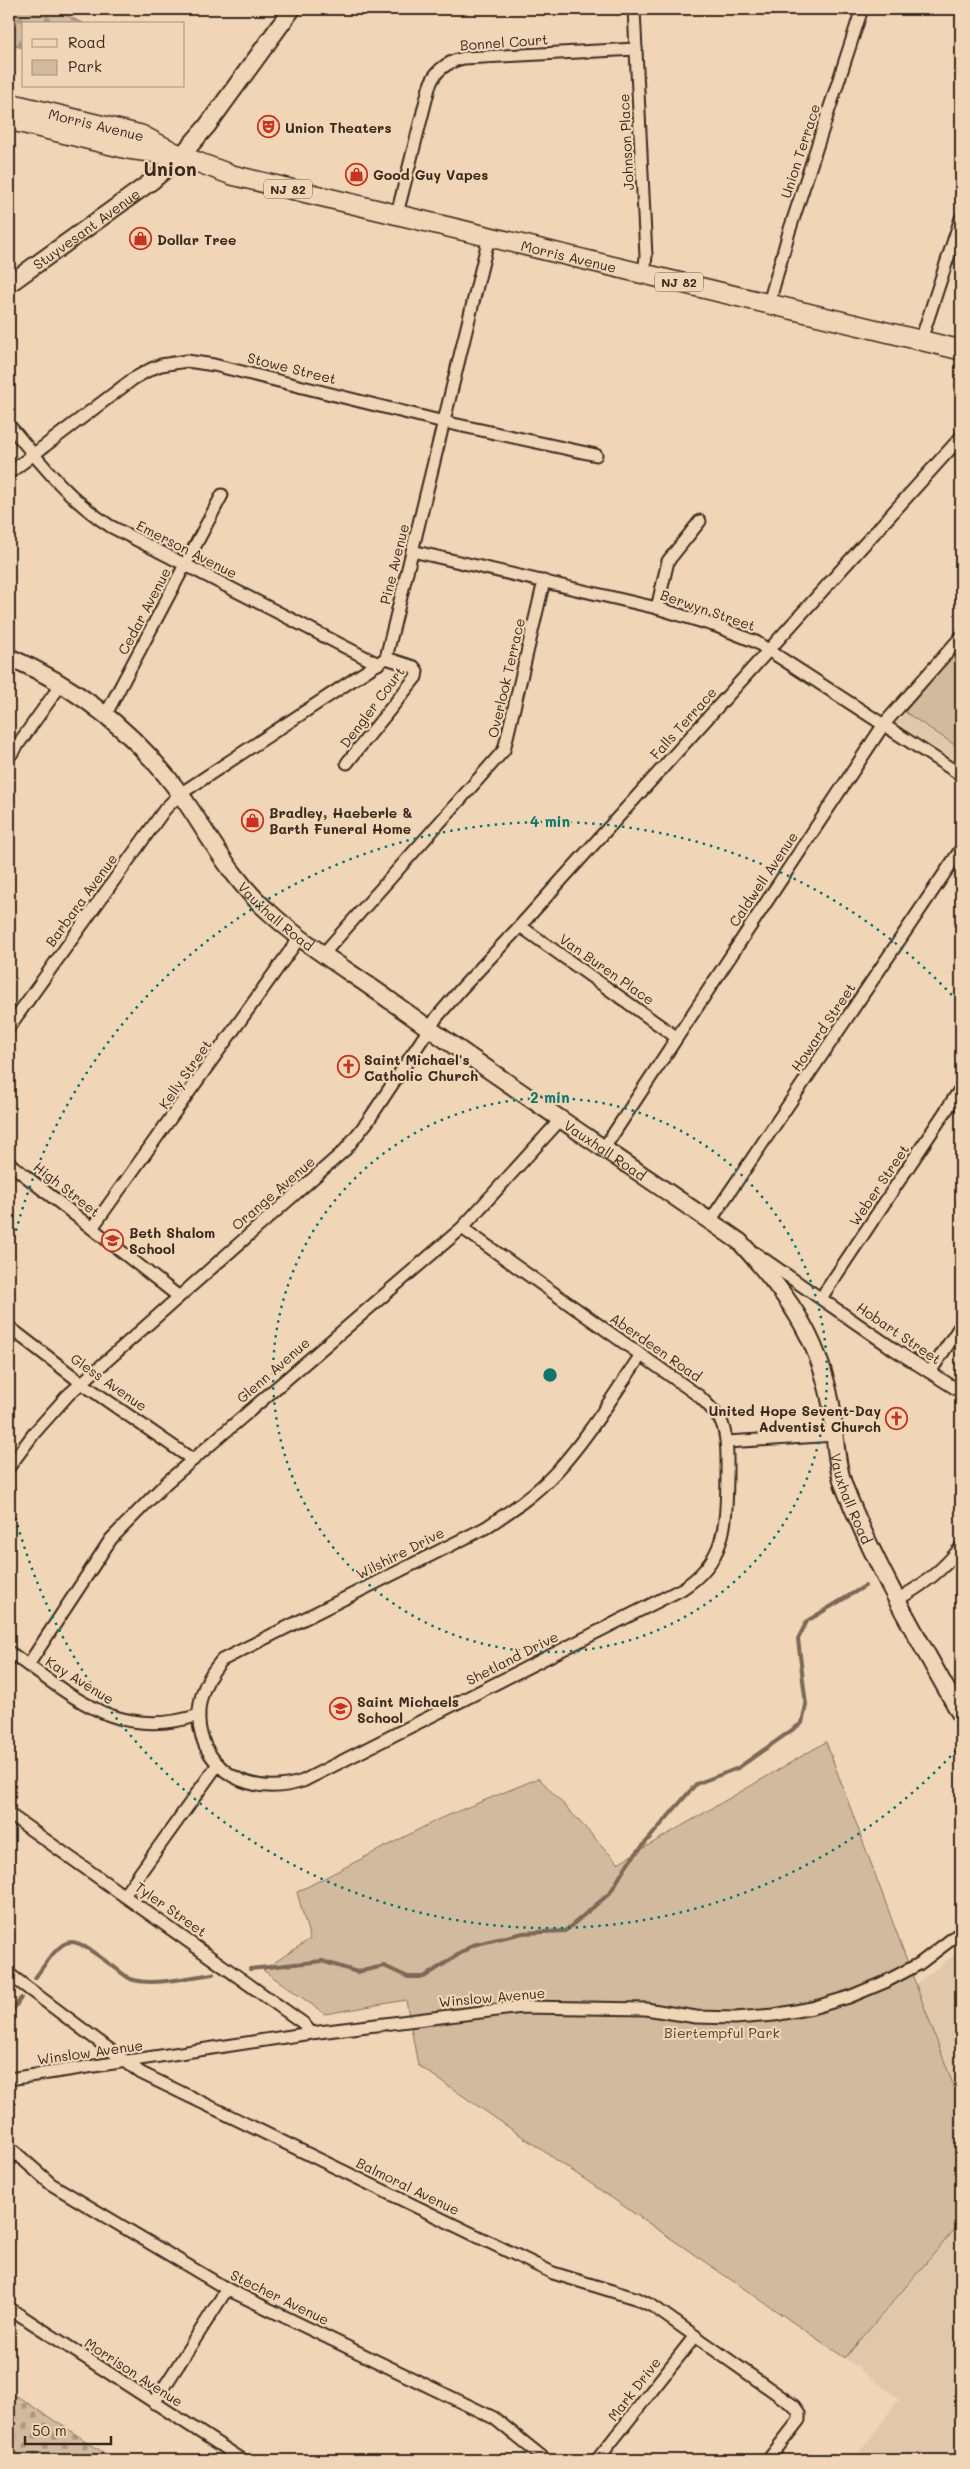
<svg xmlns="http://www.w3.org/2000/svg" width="970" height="2469" font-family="Mali,sans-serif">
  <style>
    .built { fill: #e1c8aa }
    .forest { fill: url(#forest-firs); stroke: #86725e }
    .cemetery { fill: url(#cemetery-stones); stroke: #86725e }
    .park { fill: #d2ba9e; stroke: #86725e }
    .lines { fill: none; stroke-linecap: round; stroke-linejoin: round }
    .stream { stroke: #7c6856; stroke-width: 4 }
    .street-casing { stroke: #3b2a1e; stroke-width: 15 }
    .secondary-casing { stroke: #3b2a1e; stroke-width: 20 }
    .primary-casing { stroke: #3b2a1e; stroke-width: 22 }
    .street { stroke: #f0d6b7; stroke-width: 11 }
    .secondary { stroke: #f0d6b7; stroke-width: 16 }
    .primary { stroke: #f0d6b7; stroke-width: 19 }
    .ring { fill: none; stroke: #0f766e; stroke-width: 2.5; stroke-dasharray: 2.5 5 }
    .labels { text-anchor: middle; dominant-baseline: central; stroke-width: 4.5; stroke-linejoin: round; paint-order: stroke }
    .shield { fill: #f0d6b7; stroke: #715e4c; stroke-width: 1 }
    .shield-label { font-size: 12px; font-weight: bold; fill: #3b2a1e }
    .street-label { font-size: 14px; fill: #3b2a1e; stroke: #f0d6b7 }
    .poi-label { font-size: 14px; font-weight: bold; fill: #3b2a1e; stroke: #f0d6b7; text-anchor: start }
    .park-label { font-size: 14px; fill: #524031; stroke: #f0d6b7 }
    .district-label { font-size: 19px; font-weight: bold; fill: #3b2a1e; stroke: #f0d6b7 }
    .centre { fill: #0f766e; stroke: #f0d6b7; stroke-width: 2.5 }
    .ring-label { font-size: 15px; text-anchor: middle; font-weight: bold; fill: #0f766e; stroke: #f0d6b7; stroke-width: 4.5; stroke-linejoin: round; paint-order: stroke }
  </style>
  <defs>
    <pattern id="forest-firs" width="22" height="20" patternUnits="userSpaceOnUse" patternTransform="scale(1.25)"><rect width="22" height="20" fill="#d2ba9e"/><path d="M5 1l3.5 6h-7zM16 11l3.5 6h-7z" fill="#ac9780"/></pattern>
    <pattern id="cemetery-stones" width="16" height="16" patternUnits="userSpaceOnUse" patternTransform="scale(1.25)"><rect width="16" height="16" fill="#d2ba9e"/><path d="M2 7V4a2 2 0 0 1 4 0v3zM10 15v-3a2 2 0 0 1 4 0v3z" fill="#ac9780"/></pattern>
  </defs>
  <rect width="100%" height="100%" fill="#f0d6b7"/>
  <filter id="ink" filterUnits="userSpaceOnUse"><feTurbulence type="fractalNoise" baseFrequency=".02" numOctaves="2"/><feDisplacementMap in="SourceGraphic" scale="10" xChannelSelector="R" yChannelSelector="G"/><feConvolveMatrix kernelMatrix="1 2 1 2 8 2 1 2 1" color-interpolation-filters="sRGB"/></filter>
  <g filter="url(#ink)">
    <g class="built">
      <path d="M961 652V765L896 723Z"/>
      <path d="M961 1950V2116L908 1990Z"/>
      <path d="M961 2222V2460H854L899 2399 845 2358Z"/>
    </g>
    <path class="forest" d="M9 9H52L83 23 24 24V48L9 45Z"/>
    <path class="cemetery" d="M9 2391 115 2460H9Z"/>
    <g class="park">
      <path d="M961 646V749L905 712Z"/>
      <path d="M826 1742 961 2106V2222L845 2358 418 2065 406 2000 325 2014 263 1970 310 1939 297 1892 439 1819 539 1778 618 1863Z"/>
    </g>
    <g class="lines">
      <g class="stream">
        <path d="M250 1969 322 1961 357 1972 384 1966 408 1977H424L473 1945 523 1933 565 1931 610 1893 628 1863 696 1784 738 1768 802 1723 806 1705 798 1639 807 1621 865 1586"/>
        <path d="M35 1978C69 1930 68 1934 114 1967 120 1971 126 1978 133 1980 157 1986 189 1977 213 1974"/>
        <path d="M9 2016 21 1998"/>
      </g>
      <defs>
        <g id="street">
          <path d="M634 9 646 256 644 274"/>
          <path d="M397 214 429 88C434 71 446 62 464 58L636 49"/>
          <path d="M769 303 789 232 862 9"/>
          <path d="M921 340 961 218"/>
          <path d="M9 425C42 464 67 498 110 526L378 664"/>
          <path d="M9 473 133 379 151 369 161 365 187 361 214 365 444 422 596 455"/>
          <path d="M412 551 657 608 716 626 756 642 961 775"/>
          <path d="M657 608 668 561 700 521"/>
          <path d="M106 714 222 495"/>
          <path d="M9 757 62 683"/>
          <path d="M347 763 416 677 417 671 414 667 386 658"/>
          <path d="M520 926 676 1037"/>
          <path d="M324 953 504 750 544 581"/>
          <path d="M9 1027 165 809 180 794 386 658 489 237"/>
          <path d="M604 1148 884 724 961 637"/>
          <path d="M9 1163 178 1296"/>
          <path d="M710 1221 961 849"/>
          <path d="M92 1228 300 937"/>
          <path d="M462 1228 699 1396C707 1404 717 1413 722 1423 728 1440 727 1458 727 1477 726 1524 727 1560 682 1589L303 1781C221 1808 165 1725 222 1660L485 1528C511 1511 536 1494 557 1471 589 1436 614 1394 641 1355"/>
          <path d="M755 1253 895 1350 961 1392"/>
          <path d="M821 1298 961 1088"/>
          <path d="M9 1327 83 1384 193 1460"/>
          <path d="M930 1372 961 1325"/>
          <path d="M727 1442 835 1435"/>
          <path d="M9 1467 35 1432 68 1395 345 1150 368 1121 437 1017 461 989 520 926 961 437"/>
          <path d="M896 1600C923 1586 943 1570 961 1547"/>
          <path d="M9 1652C72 1695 117 1742 199 1715"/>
          <path d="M28 1665 111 1539 167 1482 462 1228 561 1119"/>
          <path d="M9 1814 303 2023 311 2033"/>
          <path d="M125 1894 218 1764"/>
          <path d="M9 1974 141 2073 553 2273 638 2299 654 2307 794 2406 799 2413V2420L768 2460"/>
          <path d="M9 2079 311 2033 522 2007 646 2009 696 2017 735 2018 774 2015 812 2008 849 1997 885 1982 919 1964 961 1932"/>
          <path d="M9 2147 51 2184 227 2289 494 2418 546 2460"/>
          <path d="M9 2308 243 2460"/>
          <path d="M154 2403 227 2289"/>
          <path d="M597 2460 695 2336"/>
        </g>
        <g id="secondary">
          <path id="s1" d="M9 284 152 181 181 156 207 126 292 9"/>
          <path id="s2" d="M9 657C78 687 136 733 181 795 209 835 231 879 269 912 306 946 351 972 392 1002 506 1084 624 1161 740 1242 786 1293 818 1335 831 1404 835 1429 835 1462 844 1486 875 1566 919 1640 961 1715"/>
        </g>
        <g id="primary">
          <path id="s3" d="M9 103 141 135 181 156 232 175 961 350"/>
          <path d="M9 120 128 149 172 155"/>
        </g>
      </defs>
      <use href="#street" class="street-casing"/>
      <use href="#secondary" class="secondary-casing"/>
      <use href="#primary" class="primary-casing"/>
      <use href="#street" class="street"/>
      <use href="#secondary" class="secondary"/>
      <use href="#primary" class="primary"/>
    </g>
  </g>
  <g class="ring">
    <circle cx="550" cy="1375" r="277"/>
    <path d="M961 1745A553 553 0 0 1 9 1490M9 1260A553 553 0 0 1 961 1005"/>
  </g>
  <defs>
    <symbol id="theatre-ring" viewBox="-11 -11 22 22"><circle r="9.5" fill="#f0d6b7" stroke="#c8321e" stroke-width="1.5"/><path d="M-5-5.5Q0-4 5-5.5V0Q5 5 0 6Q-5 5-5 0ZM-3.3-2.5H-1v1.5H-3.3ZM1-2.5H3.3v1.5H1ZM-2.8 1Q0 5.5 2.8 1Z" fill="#c8321e"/></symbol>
    <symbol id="shop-ring" viewBox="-11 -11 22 22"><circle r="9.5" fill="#f0d6b7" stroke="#c8321e" stroke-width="1.5"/><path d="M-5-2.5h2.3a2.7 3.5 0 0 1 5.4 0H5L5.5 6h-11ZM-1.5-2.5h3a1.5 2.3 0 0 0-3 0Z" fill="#c8321e"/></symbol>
    <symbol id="church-ring" viewBox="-11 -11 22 22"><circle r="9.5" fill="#f0d6b7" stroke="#c8321e" stroke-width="1.5"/><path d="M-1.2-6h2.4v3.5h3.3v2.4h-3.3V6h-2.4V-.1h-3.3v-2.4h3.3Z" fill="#c8321e"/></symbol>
    <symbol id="school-ring" viewBox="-11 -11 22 22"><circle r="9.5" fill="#f0d6b7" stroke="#c8321e" stroke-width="1.5"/><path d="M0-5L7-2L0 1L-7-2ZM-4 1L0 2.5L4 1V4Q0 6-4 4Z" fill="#c8321e"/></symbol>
  </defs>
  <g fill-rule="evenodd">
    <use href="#theatre-ring" x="256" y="114" width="25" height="25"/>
    <use href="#shop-ring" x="344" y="162" width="25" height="25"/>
    <use href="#shop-ring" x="128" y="226" width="25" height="25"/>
    <use href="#shop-ring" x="240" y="808" width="25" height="25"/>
    <use href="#church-ring" x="336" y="1054" width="25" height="25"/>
    <use href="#school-ring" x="100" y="1228" width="25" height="25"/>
    <use href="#church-ring" x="884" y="1406" width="25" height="25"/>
    <use href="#school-ring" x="328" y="1696" width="25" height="25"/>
  </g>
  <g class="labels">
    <g class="shield">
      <rect x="264" y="179.5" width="48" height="19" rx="4"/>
      <rect x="655" y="272.5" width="48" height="19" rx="4"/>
    </g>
    <g class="shield-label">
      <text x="288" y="189">NJ 82</text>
      <text x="679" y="282">NJ 82</text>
    </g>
    <g class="street-label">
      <text transform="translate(504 42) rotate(-4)">Bonnel Court</text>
      <text stroke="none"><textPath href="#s3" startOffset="90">Morris Avenue</textPath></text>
      <text transform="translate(626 142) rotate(-93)">Johnson Place</text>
      <text transform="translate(800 151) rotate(-72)">Union Terrace</text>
      <text stroke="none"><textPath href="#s1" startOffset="95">Stuyvesant Avenue</textPath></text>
      <text stroke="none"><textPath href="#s3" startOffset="582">Morris Avenue</textPath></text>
      <text transform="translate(292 368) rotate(14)">Stowe Street</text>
      <text transform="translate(187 549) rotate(27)">Emerson Avenue</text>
      <text transform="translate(394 564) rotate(-76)">Pine Avenue</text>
      <text transform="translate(708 610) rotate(19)">Berwyn Street</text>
      <text transform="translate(144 611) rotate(-62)">Cedar Avenue</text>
      <text transform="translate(506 678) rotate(-77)">Overlook Terrace</text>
      <text transform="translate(372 707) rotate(-53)">Dengler Court</text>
      <text transform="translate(683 723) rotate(-48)">Falls Terrace</text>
      <text transform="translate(763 879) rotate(-56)">Caldwell Avenue</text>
      <text transform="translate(81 900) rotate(-54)">Barbara Avenue</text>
      <text stroke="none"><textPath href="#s2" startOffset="378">Vauxhall Road</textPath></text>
      <text transform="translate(607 969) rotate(35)">Van Buren Place</text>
      <text transform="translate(823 1027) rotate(-56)">Howard Street</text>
      <text transform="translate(185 1074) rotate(-55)">Kelly Street</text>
      <text stroke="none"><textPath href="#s2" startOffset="782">Vauxhall Road</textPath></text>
      <text transform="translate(879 1185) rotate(-56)">Weber Street</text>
      <text transform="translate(67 1189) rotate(38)">High Street</text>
      <text transform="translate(273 1193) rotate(-41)">Orange Avenue</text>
      <text transform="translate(899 1333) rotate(34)">Hobart Street</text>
      <text transform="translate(656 1347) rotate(35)">Aberdeen Road</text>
      <text transform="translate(273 1370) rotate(-41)">Glenn Avenue</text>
      <text transform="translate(109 1382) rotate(35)">Gless Avenue</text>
      <text stroke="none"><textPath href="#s2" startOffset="1231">Vauxhall Road</textPath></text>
      <text transform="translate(400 1553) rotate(-27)">Wilshire Drive</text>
      <text transform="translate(512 1658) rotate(-27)">Shetland Drive</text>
      <text transform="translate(80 1680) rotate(32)">Kay Avenue</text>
      <text transform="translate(171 1909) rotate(35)">Tyler Street</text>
      <text transform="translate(492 1997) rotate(-5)">Winslow Avenue</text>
      <text transform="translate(90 2052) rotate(-8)">Winslow Avenue</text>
      <text transform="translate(408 2186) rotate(26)">Balmoral Avenue</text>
      <text transform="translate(280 2297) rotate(26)">Stecher Avenue</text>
      <text transform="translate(134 2372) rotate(33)">Morrison Avenue</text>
      <text transform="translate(634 2389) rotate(-52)">Mark Drive</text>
    </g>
    <g class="poi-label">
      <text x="285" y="127">Union Theaters</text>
      <text x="373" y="174">Good Guy Vapes</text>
      <text x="157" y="239">Dollar Tree</text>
      <text x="269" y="812">Bradley, Haeberle &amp;<tspan x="269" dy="16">Barth Funeral Home</tspan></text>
      <text x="364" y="1059">Saint Michael's<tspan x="364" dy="16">Catholic Church</tspan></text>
      <text x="129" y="1232">Beth Shalom<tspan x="129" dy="16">School</tspan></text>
      <text x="881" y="1410" text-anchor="end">United Hope Sevent-Day<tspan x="881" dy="16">Adventist Church</tspan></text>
      <text x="357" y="1701">Saint Michaels<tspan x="357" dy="16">School</tspan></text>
    </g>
    <g class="park-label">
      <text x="722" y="2032">Biertempful Park</text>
    </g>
    <g class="district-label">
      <text x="170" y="168">Union</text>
    </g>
  </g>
  <circle cx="550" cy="1375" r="8" class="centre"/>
  <g class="ring-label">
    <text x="550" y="827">4 min</text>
    <text x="550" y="1103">2 min</text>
  </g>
  <rect width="970" height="2469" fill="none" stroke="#f0d6b7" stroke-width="30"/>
  <rect x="15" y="15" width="940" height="2439" fill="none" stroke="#3b2a1e" stroke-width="2" filter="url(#ink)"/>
  <rect x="22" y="22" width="162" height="65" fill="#f0d6b7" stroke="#a8917a"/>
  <rect x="32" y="39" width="25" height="8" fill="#f0d6b7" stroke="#a8917a"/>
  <text x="68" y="48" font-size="15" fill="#3b2a1e">Road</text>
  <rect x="32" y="60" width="25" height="15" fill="#d2ba9e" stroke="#a8917a"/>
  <text x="68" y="72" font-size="15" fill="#3b2a1e">Park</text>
  <path d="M25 2436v8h86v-8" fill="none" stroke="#3b2a1e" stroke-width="2.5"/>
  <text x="32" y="2436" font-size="15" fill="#3b2a1e" stroke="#f0d6b7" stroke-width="4" paint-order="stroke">50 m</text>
</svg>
